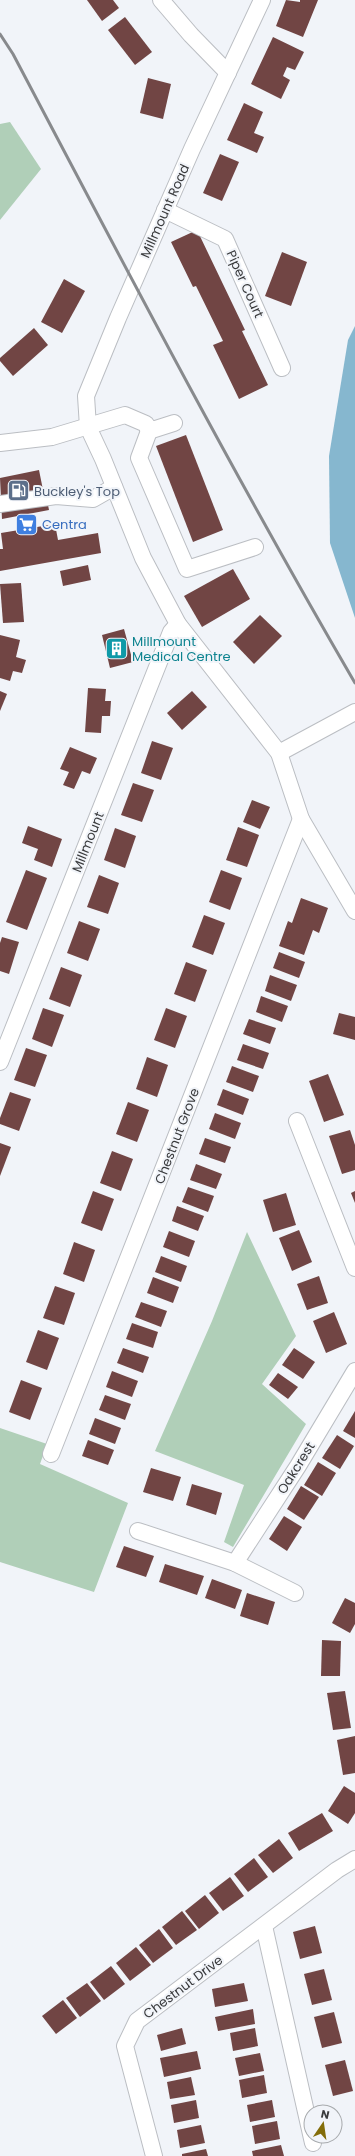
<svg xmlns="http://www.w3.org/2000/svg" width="355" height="2156" font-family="Poppins,sans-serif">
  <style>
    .green { fill: #b0cfb8 }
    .water { fill: #86b7cf }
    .building { fill: #714544 }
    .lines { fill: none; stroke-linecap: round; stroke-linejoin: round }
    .minor-casing { stroke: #bbbec3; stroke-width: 18 }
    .minor { stroke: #fff; stroke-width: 16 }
    .rail { stroke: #888a8d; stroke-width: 3 }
    .labels { text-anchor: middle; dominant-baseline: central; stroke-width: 4; stroke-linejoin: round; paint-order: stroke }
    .street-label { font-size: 13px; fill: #393a3c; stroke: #f1f4f9 }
    .service-label { font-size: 13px; fill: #4e5e75; stroke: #f1f4f9; text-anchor: start }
    .shop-label { font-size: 13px; fill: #366cbe; stroke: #f1f4f9; text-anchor: start }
    .culture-label { font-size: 13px; fill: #0d838f; stroke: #f1f4f9; text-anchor: start }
  </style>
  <rect width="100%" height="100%" fill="#f1f4f9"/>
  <g class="green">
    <path d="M10 122 41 169 0 220V124Z"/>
    <path d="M247 1232 296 1336 262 1384 306 1424 233 1547 224 1542 244 1485 155 1451 212 1321Z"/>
    <path d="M0 1428 47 1444 40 1464 128 1503 94 1592 0 1562Z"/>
  </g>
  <path class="water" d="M355 326V618L330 543 329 456 348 340Z"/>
  <g class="building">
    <path d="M87 0H113L119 8 102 21Z"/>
    <path d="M286 0 300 2V0H318L303 37 276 26Z"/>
    <path d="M125 17 152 52 135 65 108 30Z"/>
    <path d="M273 37 304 52 295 70 287 67 283 76 290 80 281 99 251 84Z"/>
    <path d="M148 78 171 84 163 119 140 113Z"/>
    <path d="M244 103 263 112 254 133 264 137 257 153 227 140Z"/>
    <path d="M220 154 239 162 222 201 203 193Z"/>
    <path d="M197 230 245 330 242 331 268 385 239 399 213 345 223 341 196 286 193 287 171 242Z"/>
    <path d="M282 252 307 262 291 306 265 296Z"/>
    <path d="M64 279 85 291 62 333 41 322Z"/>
    <path d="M34 328 48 345 13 376 0 361V358Z"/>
    <path d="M186 435 223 530 193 542 156 446Z"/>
    <path d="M39 470 45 500H47L49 510 2 519 0 478Z"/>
    <path d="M55 524 58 540 98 533 101 553 0 571V549H3L1 533Z"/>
    <path d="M88 565 91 580 63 586 60 571Z"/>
    <path d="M233 569 250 599 202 627 184 596Z"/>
    <path d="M21 583 24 622 3 623 0 584Z"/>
    <path d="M260 615 282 636 254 664 233 642Z"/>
    <path d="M124 629 133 662 110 668 102 635Z"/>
    <path d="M0 635 20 640 16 657 26 660 22 673 13 671 10 681 0 678Z"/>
    <path d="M88 688 106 689 105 701H111L110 716H102L101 733 85 732Z"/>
    <path d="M0 691 7 694 0 711Z"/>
    <path d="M192 691 207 707 182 730 167 713Z"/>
    <path d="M152 741 173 748 161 780 141 773Z"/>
    <path d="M70 747 97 758 90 774 82 771 74 789 63 785 69 772 60 769Z"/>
    <path d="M133 783 154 790 142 822 121 815Z"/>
    <path d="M252 800 270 807 260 829 243 822Z"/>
    <path d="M28 826 62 839 52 867 34 860 38 849 22 843Z"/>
    <path d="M238 827 259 835 247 867 226 860Z"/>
    <path d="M115 828 136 836 125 868 104 860Z"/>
    <path d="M26 870 47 878 27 930 6 922Z"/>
    <path d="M221 870 242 878 230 910 209 902Z"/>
    <path d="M99 875 119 883 108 914 87 907Z"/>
    <path d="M301 898 328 908 319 933 313 930 304 955 279 946 288 921 292 923Z"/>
    <path d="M204 915 225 923 213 955 192 947Z"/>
    <path d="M79 921 100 929 88 961 67 953Z"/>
    <path d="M2 937 19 942 9 974 0 971V943Z"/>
    <path d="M279 952 305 962 299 978 273 968Z"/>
    <path d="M186 962 207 970 195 1002 174 994Z"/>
    <path d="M61 967 82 975 70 1007 49 999Z"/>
    <path d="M270 975 297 985 291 1001 265 991Z"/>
    <path d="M261 996 288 1006 282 1022 256 1012Z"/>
    <path d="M43 1008 64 1015 52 1047 32 1039Z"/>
    <path d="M166 1008 187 1016 175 1048 154 1040Z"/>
    <path d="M339 1013 355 1017V1040L333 1034Z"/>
    <path d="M249 1019 276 1028 270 1044 243 1034Z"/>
    <path d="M243 1044 269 1053 263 1069 237 1060Z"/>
    <path d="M26 1048 47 1055 35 1087 14 1080Z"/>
    <path d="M147 1057 168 1065 157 1097 136 1089Z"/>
    <path d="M232 1066 259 1076 253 1092 226 1082Z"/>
    <path d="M328 1074 344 1115 324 1122 309 1081Z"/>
    <path d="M223 1089 249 1099 243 1115 217 1105Z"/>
    <path d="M10 1092 31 1099 19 1131 0 1124V1118Z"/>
    <path d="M128 1102 149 1110 137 1142 116 1134Z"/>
    <path d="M215 1113 241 1123 235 1139 209 1129Z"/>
    <path d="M350 1130 355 1145V1170L342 1174 329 1136Z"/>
    <path d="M205 1138 231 1147 225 1163 199 1154Z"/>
    <path d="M0 1143 11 1147 0 1176Z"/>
    <path d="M112 1151 133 1159 121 1191 100 1183Z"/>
    <path d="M196 1164 222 1174 216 1189 190 1180Z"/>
    <path d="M188 1187 214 1196 208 1212 182 1202Z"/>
    <path d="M93 1191 114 1199 102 1231 81 1223Z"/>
    <path d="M355 1191V1203L351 1193Z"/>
    <path d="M286 1193 296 1225 273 1232 263 1200Z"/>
    <path d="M177 1206 204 1216 198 1231 172 1221Z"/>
    <path d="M299 1230 312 1262 292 1271 279 1238Z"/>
    <path d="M169 1231 195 1241 189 1257 163 1247Z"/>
    <path d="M74 1242 95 1250 84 1282 63 1274Z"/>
    <path d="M161 1256 187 1266 181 1282 155 1272Z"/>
    <path d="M319 1276 328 1303 307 1310 297 1284Z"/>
    <path d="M153 1277 179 1287 173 1303 147 1293Z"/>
    <path d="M55 1286 75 1293 64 1325 43 1318Z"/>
    <path d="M141 1302 167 1311 161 1327 135 1317Z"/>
    <path d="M334 1312 347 1344 326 1353 313 1321Z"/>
    <path d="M132 1323 158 1332 153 1348 126 1339Z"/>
    <path d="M38 1330 59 1338 47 1370 26 1362Z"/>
    <path d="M123 1348 149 1357 143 1373 117 1363Z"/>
    <path d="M294 1348 315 1362 303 1379 282 1365Z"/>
    <path d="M112 1371 138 1381 132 1397 106 1387Z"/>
    <path d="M278 1373 298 1387 288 1399 269 1385Z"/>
    <path d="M21 1380 42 1388 30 1420 9 1412Z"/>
    <path d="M105 1395 131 1404 125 1420 99 1410Z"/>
    <path d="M355 1411V1438L343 1431Z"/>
    <path d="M95 1418 121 1428 115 1444 89 1434Z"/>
    <path d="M337 1435 354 1446 340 1469 322 1458Z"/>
    <path d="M88 1440 114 1450 108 1465 82 1456Z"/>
    <path d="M318 1462 336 1473 322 1496 304 1485Z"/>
    <path d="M151 1468 181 1477 173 1501 143 1492Z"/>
    <path d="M192 1484 222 1493 216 1515 186 1505Z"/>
    <path d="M301 1486 319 1497 304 1520 287 1509Z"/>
    <path d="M284 1516 302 1527 287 1551 269 1539Z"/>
    <path d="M124 1546 154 1556 146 1577 116 1567Z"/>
    <path d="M165 1564 204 1576 197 1595 159 1582Z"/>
    <path d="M212 1579 242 1590 235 1609 205 1598Z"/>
    <path d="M247 1593 275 1602 268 1625 240 1616Z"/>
    <path d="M345 1598 355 1603V1624L350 1633 332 1623Z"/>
    <path d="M322 1640 341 1641 340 1676H321Z"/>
    <path d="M345 1691 351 1728 333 1730 327 1693Z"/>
    <path d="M355 1736V1773L343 1775 337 1740Z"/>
    <path d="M344 1786 355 1793V1813L348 1824 328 1811Z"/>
    <path d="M322 1813 333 1831 299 1851 288 1833Z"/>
    <path d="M279 1839 293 1858 273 1873 258 1855Z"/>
    <path d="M254 1858 268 1877 248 1892 234 1874Z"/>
    <path d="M230 1877 244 1896 223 1911 209 1893Z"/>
    <path d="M205 1895 219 1913 199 1929 185 1911Z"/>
    <path d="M182 1911 197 1930 176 1945 162 1927Z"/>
    <path d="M315 1926 322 1953 300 1959 293 1932Z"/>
    <path d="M159 1929 173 1948 153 1963 139 1945Z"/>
    <path d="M136 1947 151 1965 130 1981 116 1963Z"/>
    <path d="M111 1966 125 1984 104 2000 90 1982Z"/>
    <path d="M324 1969 332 2000 312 2005 304 1974Z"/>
    <path d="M87 1983 101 2001 80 2017 66 1998Z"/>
    <path d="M244 1983 248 2001 215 2007 212 1989Z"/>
    <path d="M63 2000 77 2018 56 2034 42 2016Z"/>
    <path d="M253 2009 255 2024 218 2031 215 2017Z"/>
    <path d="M334 2012 342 2043 322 2048 314 2017Z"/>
    <path d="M182 2028 186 2044 161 2051 157 2035Z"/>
    <path d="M255 2028 258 2046 233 2051 230 2033Z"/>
    <path d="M197 2051 201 2069 164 2077 160 2058Z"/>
    <path d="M260 2053 264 2071 239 2076 235 2058Z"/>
    <path d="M345 2060 353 2091 333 2096 325 2065Z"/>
    <path d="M264 2075 267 2093 242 2098 239 2080Z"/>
    <path d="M191 2077 195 2095 170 2099 167 2082Z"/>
    <path d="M196 2100 199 2118 174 2123 171 2105Z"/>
    <path d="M272 2100 275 2117 250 2122 247 2105Z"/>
    <path d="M277 2121 280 2139 255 2144 252 2126Z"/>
    <path d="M201 2125 205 2143 180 2148 177 2130Z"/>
    <path d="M281 2145 284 2156H253L252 2151Z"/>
    <path d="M206 2149 208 2156H182V2154Z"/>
  </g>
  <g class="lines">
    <defs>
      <g id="minor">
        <path d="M161 0 191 35 228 73"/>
        <path d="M262 0 192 149 118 318 86 396 88 427 103 459 143 558 178 624 279 753 301 819 355 911"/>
        <path d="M165 210 225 239 282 368"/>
        <path d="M149 431 139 458 187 569 255 547"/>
        <path d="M0 443 52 437 125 415 146 424 149 431 174 423"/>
        <path d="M0 504 56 496 93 499 114 487"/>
        <path d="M279 753 355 712"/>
        <path d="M0 1062 171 632 178 624"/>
        <path d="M297 1121 355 1268"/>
        <path d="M51 1454 301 819"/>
        <path d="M138 1531 235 1563 295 1593"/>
        <path d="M235 1563 298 1466 355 1371"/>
        <path d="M264 1926 313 2143"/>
        <path d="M154 2156 125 2046 137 2021 337 1870 355 1859"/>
      </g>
    </defs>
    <use href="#minor" class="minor-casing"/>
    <use href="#minor" class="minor"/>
    <path class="rail" d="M0 34 13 54C124 265 235 477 355 683"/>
  </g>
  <defs>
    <symbol id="fuel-square" viewBox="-11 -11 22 22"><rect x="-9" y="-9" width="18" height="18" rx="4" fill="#5c6f8a" stroke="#f1f4f9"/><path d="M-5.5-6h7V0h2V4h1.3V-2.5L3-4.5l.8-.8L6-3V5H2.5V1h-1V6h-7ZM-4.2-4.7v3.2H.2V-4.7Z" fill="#fff"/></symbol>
    <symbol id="supermarket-square" viewBox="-11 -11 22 22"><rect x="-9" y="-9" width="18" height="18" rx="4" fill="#3f7fe0" stroke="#f1f4f9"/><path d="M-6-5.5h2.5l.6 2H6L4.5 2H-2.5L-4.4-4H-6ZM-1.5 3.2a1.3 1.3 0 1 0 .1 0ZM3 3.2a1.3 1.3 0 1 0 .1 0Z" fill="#fff"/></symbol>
    <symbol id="building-square" viewBox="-11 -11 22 22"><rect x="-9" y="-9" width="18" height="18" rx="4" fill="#0f9aa8" stroke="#f1f4f9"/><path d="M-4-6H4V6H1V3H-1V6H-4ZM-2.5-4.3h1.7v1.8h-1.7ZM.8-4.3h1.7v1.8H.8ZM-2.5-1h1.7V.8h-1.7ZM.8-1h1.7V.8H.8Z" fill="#fff"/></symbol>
  </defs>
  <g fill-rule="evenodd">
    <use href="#fuel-square" x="6" y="478" width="25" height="25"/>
    <use href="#supermarket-square" x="14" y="512" width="25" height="25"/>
    <use href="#building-square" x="104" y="636" width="25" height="25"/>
  </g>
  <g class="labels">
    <g class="street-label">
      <text transform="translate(165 211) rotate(-66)">Millmount Road</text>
      <text transform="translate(245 284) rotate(66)">Piper Court</text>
      <text transform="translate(88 842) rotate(-68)">Millmount</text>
      <text transform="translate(177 1136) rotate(-69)">Chestnut Grove</text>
      <text transform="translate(296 1468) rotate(-58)">Oakcrest</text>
      <text transform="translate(183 1987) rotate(-37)">Chestnut Drive</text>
    </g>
    <g class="service-label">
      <text x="34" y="491">Buckley's Top</text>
    </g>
    <g class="shop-label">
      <text x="42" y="524">Centra</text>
    </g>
    <g class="culture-label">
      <text x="132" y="641">Millmount<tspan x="132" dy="15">Medical Centre</tspan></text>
    </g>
  </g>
  <g transform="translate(323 2124) rotate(13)"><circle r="19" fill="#f1f4f9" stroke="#a7aaad"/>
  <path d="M0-3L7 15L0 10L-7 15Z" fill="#836d0a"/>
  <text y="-6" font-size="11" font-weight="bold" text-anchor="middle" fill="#393a3c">N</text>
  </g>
</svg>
